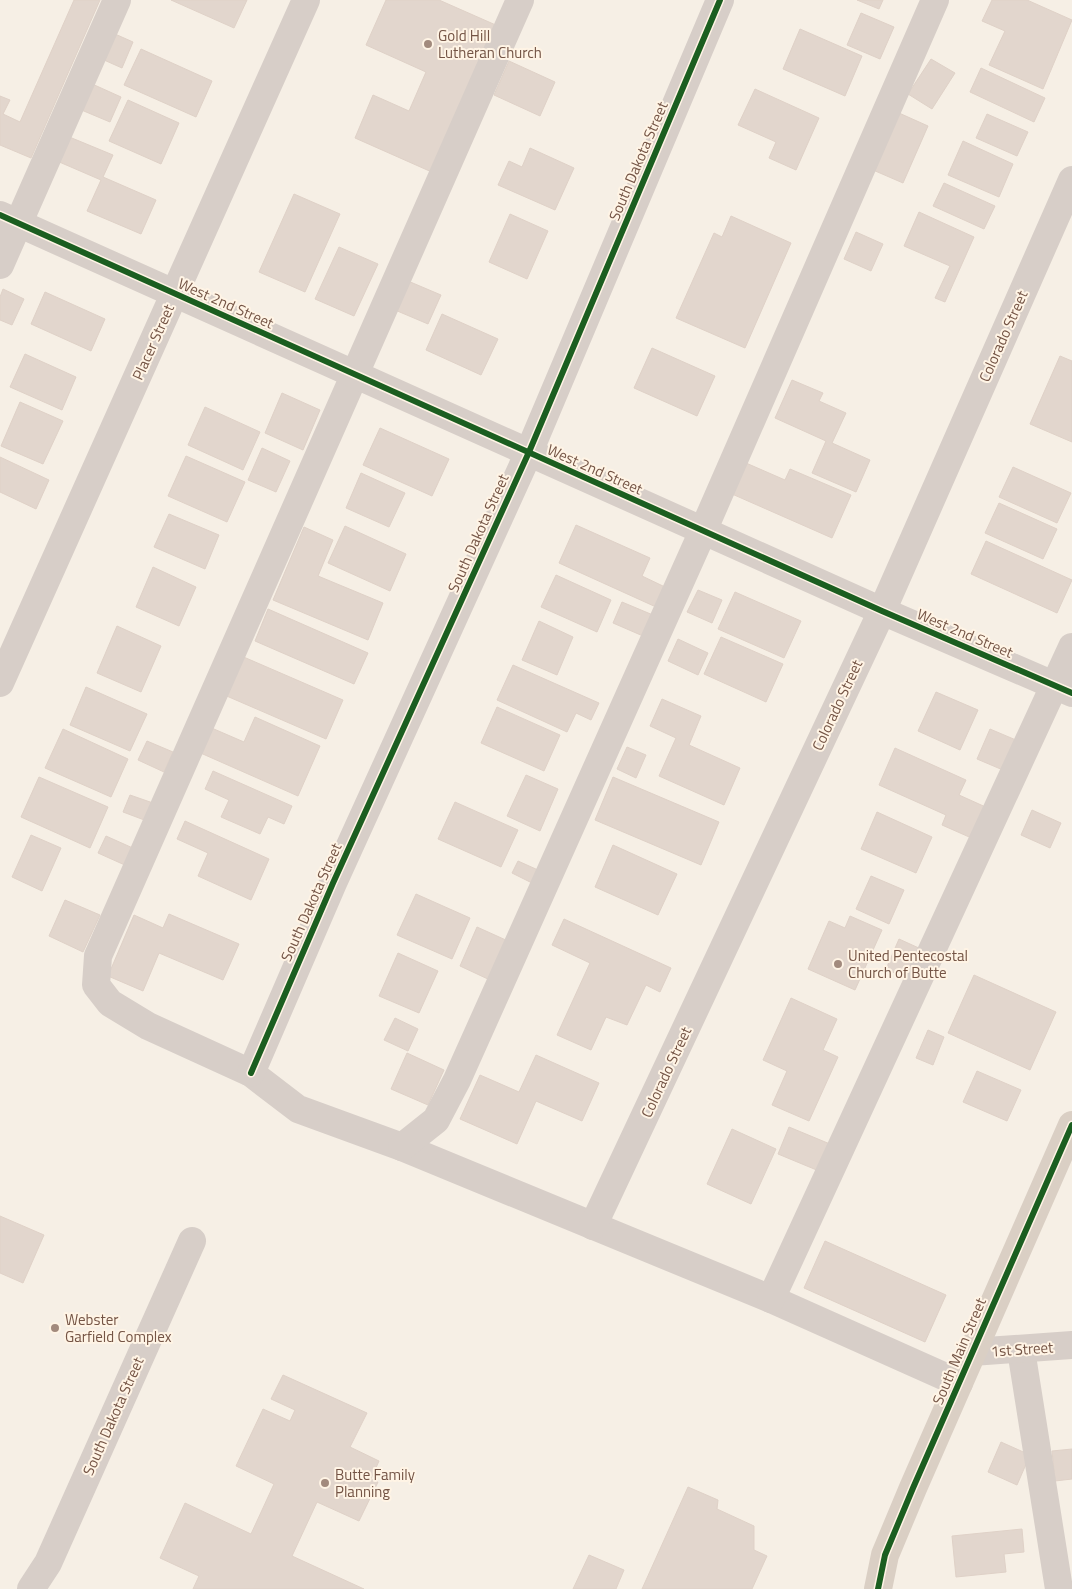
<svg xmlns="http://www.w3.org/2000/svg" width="1072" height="1589" font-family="'Titillium Web',sans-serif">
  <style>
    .building { fill: #e2d6cd; stroke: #dfd1c7 }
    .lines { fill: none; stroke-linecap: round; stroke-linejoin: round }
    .minor { stroke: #d7cec8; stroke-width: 28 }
    .major { stroke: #dacfc4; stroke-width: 28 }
    .cycleway-casing { stroke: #fff4e5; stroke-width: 9 }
    .cycleway { stroke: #1b5e20; stroke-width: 6 }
    .poi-dot { fill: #a28a7d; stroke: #fff4e5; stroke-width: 2 }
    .labels { text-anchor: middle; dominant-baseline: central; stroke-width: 4; stroke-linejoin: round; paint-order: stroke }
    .poi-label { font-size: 15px; fill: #745445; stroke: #fff4e5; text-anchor: start }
    .street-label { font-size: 15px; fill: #745445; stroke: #fff4e5 }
  </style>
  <rect width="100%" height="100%" fill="#f6efe5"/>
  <g class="building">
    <path d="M74 0H100L31 158 0 145V96L10 100 3 114 20 122Z"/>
    <path d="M171 0H247L234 28Z"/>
    <path d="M386 0H439L498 26 434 173 355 138 373 95 409 111 426 72 366 45Z"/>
    <path d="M857 0H883L879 9Z"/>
    <path d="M992 0H1027L1072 20 1043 89 989 65 1005 31 982 21Z"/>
    <path d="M861 13 894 27 880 59 847 45Z"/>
    <path d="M800 29 862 56 845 96 783 69Z"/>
    <path d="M106 30 133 42 122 68 95 56Z"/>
    <path d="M141 49 212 81 196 117 124 85Z"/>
    <path d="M931 59 955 73 932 109 908 94Z"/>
    <path d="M509 61 555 82 540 116 494 95Z"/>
    <path d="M981 68 1045 98 1034 122 970 92Z"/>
    <path d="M90 83 121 97 110 122 79 109Z"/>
    <path d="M755 89 819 118 796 170 769 158 776 142 738 125Z"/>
    <path d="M128 100 179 123 161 164 109 141Z"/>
    <path d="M899 113 928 126 903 183 873 170Z"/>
    <path d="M987 114 1028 132 1017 156 976 138Z"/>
    <path d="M67 136 113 155 103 177 156 200 141 234 87 211 101 180 57 161Z"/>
    <path d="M963 141 1013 164 999 197 948 175Z"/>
    <path d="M530 148 574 168 555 210 498 185 509 161 522 167Z"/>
    <path d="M944 183 995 206 984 229 933 206Z"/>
    <path d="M294 194 340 214 305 292 259 272Z"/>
    <path d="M919 212 974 237 945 302 935 298 950 266 904 246Z"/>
    <path d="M510 214 548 231 527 279 489 262Z"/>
    <path d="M731 216 791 243 745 348 676 318 714 233 722 237Z"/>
    <path d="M856 232 883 244 871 271 844 259Z"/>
    <path d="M339 247 378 264 354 316 315 299Z"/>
    <path d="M408 281 441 295 428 324 395 310Z"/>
    <path d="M3 289 24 299 12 325 0 320V297Z"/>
    <path d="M45 292 105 319 91 351 31 324Z"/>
    <path d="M442 314 498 339 481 375 426 350Z"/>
    <path d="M652 348 715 376 697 416 634 388Z"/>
    <path d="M25 354 76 377 62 410 10 387Z"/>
    <path d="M1060 356 1072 361V442L1030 424Z"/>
    <path d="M792 380 823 393 819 401 846 413 832 443 870 460 856 492 812 473 826 441 775 418Z"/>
    <path d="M282 393 320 410 303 450 265 433Z"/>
    <path d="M20 402 63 421 43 464 1 446Z"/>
    <path d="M205 407 260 432 243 470 188 445Z"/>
    <path d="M380 428 449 459 432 496 363 465Z"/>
    <path d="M262 448 290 461 276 492 248 480Z"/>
    <path d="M186 456 245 482 227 522 168 496Z"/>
    <path d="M0 457 49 480 36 509 0 492Z"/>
    <path d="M746 463 785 480 790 469 851 495 832 538 732 494Z"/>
    <path d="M1013 467 1071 493 1057 523 999 497Z"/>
    <path d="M361 473 405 493 389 527 346 508Z"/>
    <path d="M999 503 1057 529 1043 559 985 533Z"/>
    <path d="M169 514 219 535 205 569 154 547Z"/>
    <path d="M576 525 650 558 642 576 665 587 656 607 559 563Z"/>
    <path d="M345 526 406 554 390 591 328 563Z"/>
    <path d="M304 527 333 540 318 576 383 603 368 640 273 600Z"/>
    <path d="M986 541 1072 580 1057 613 971 574Z"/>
    <path d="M153 567 196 587 179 626 136 607Z"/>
    <path d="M556 575 611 600 597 632 541 607Z"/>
    <path d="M698 590 722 600 712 623 687 612Z"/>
    <path d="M735 592 801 621 784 658 718 629Z"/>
    <path d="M622 602 653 615 643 636 613 623Z"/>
    <path d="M268 609 368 653 354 684 255 641Z"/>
    <path d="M539 621 573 637 557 675 522 660Z"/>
    <path d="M117 626 161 646 141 692 97 673Z"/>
    <path d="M721 637 783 664 766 702 704 674Z"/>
    <path d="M678 639 708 653 698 675 668 661Z"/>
    <path d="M239 655 343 700 326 739 222 694Z"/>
    <path d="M513 665 599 703 591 720 576 713 567 732 497 700Z"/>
    <path d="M86 687 147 714 130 751 70 725Z"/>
    <path d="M936 692 978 710 960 750 918 731Z"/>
    <path d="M662 699 701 716 689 745 740 768 724 805 659 776 676 738 650 726Z"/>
    <path d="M497 707 560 735 544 771 481 743Z"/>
    <path d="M255 717 320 746 298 796 196 751 207 726 244 742Z"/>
    <path d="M63 729 128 759 111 797 45 768Z"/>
    <path d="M990 729 1023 743 1010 773 977 759Z"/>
    <path d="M147 741 173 752 164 772 138 760Z"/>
    <path d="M627 747 646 755 636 778 617 769Z"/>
    <path d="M895 748 966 780 959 795 990 809 976 840 942 825 946 815 879 785Z"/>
    <path d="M213 771 292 806 284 824 268 817 260 834 221 817 229 800 205 789Z"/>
    <path d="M526 775 558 789 540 831 507 816Z"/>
    <path d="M39 777 108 807 90 848 21 817Z"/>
    <path d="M613 777 719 822 701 865 595 820Z"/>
    <path d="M130 795 153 803 147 821 123 812Z"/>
    <path d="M455 802 518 830 501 867 438 839Z"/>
    <path d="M1032 810 1061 823 1050 848 1021 835Z"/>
    <path d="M877 812 932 837 916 873 861 849Z"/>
    <path d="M185 821 269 859 251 900 198 876 208 853 177 839Z"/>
    <path d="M31 835 61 848 42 891 12 877Z"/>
    <path d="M106 836 135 849 127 866 98 853Z"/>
    <path d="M613 845 677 874 658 915 595 887Z"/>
    <path d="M518 861 538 870 532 883 512 873Z"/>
    <path d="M871 876 904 890 889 924 856 909Z"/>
    <path d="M416 894 470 918 452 959 397 935Z"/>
    <path d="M65 900 100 915 83 952 49 936Z"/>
    <path d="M169 914 239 944 223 980 159 953 143 991 108 976 134 915 163 928Z"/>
    <path d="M850 916 882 930 855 990 808 969 829 921 845 928Z"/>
    <path d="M564 919 671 968 660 992 646 985 627 1025 606 1017 591 1050 557 1035 590 963 552 945Z"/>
    <path d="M477 927 508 941 490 980 460 966Z"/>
    <path d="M899 939 921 949 908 979 886 969Z"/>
    <path d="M398 953 438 971 419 1013 379 996Z"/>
    <path d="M974 975 1056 1012 1030 1070 948 1033Z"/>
    <path d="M791 998 837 1019 823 1050 838 1057 809 1121 772 1105 787 1071 763 1060Z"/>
    <path d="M395 1018 418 1029 408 1051 384 1040Z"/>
    <path d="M928 1030 944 1037 933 1065 916 1058Z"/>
    <path d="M407 1053 444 1070 428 1105 391 1089Z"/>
    <path d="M536 1055 599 1083 582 1121 536 1101 517 1144 460 1119 480 1075 519 1092Z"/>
    <path d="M977 1071 1021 1090 1007 1121 963 1102Z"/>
    <path d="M789 1127 830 1144 819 1171 778 1154Z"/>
    <path d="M732 1129 776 1149 751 1204 707 1184Z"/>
    <path d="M0 1216 44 1235 23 1283 0 1273Z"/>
    <path d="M825 1241 946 1295 925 1342 804 1288Z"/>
    <path d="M283 1375 367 1413 350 1447 379 1461 371 1479 378 1482 359 1521 317 1502 292 1556 364 1589H193L199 1576 160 1558 185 1503 251 1534 274 1484 236 1466 263 1409 290 1421 295 1410 271 1399Z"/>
    <path d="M1001 1442 1030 1455 1017 1485 988 1472Z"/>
    <path d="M1072 1449V1479L1055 1481 1052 1451Z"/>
    <path d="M688 1487 718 1500 717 1509 754 1526V1550L767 1556 752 1589H642Z"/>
    <path d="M1022 1529 1024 1552 1004 1554 1006 1572 956 1577 952 1536Z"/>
    <path d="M589 1555 624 1570 616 1589H573Z"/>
  </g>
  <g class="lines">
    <g class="minor">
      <path d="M520 0 98 956 96 985 110 1003 148 1026 251 1073 298 1109 402 1147 771 1299 959 1383"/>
      <path d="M0 215 882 611 1072 693"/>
      <path d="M0 265 117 0"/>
      <path d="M0 683 306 0"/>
      <path d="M251 1073 333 883 529 452 720 0"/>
      <path d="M402 1147 436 1120 457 1080 703 531 935 0"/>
      <path d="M593 1226 882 611 1072 180"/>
      <path d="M771 1299 1072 647"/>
      <path d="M1021 1350 1059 1589"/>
      <path d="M972 1352 1072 1345"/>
      <path d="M31 1589 48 1563 192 1241"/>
    </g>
    <path class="major" d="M878 1589 885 1555 913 1488 1072 1125"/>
    <defs>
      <g id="cycleway">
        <path d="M0 215 882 611 1072 693"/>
        <path d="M251 1073 333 883 529 452 720 0"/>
        <path d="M878 1589 885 1555 913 1488 1072 1125"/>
      </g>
    </defs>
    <use href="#cycleway" class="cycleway-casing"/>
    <use href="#cycleway" class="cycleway"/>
  </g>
  <g class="poi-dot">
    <circle cx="428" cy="44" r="5"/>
    <circle cx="838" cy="964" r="5"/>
    <circle cx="55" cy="1328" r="5"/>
    <circle cx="325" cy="1483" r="5"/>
  </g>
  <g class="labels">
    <g class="poi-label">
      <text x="438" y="35">Gold Hill<tspan x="438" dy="17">Lutheran Church</tspan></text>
      <text x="848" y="955">United Pentecostal<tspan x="848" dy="17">Church of Butte</tspan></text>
      <text x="65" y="1319">Webster<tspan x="65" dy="17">Garfield Complex</tspan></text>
      <text x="335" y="1474">Butte Family<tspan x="335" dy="17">Planning</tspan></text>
    </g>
    <g class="street-label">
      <text transform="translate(638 161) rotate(-67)">South Dakota Street</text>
      <text transform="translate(226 303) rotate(24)">West 2nd Street</text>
      <text transform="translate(1003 336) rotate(-66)">Colorado Street</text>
      <text transform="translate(153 342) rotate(-66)">Placer Street</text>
      <text transform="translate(595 469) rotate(24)">West 2nd Street</text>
      <text transform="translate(478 533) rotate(-66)">South Dakota Street</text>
      <text transform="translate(965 633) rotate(23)">West 2nd Street</text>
      <text transform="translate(837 705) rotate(-65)">Colorado Street</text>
      <text transform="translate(311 902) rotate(-66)">South Dakota Street</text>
      <text transform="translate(666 1072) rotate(-65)">Colorado Street</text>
      <text transform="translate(1022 1349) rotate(-4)">1st Street</text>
      <text transform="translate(959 1351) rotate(-67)">South Main Street</text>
      <text transform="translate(113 1416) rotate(-66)">South Dakota Street</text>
    </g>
  </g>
</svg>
